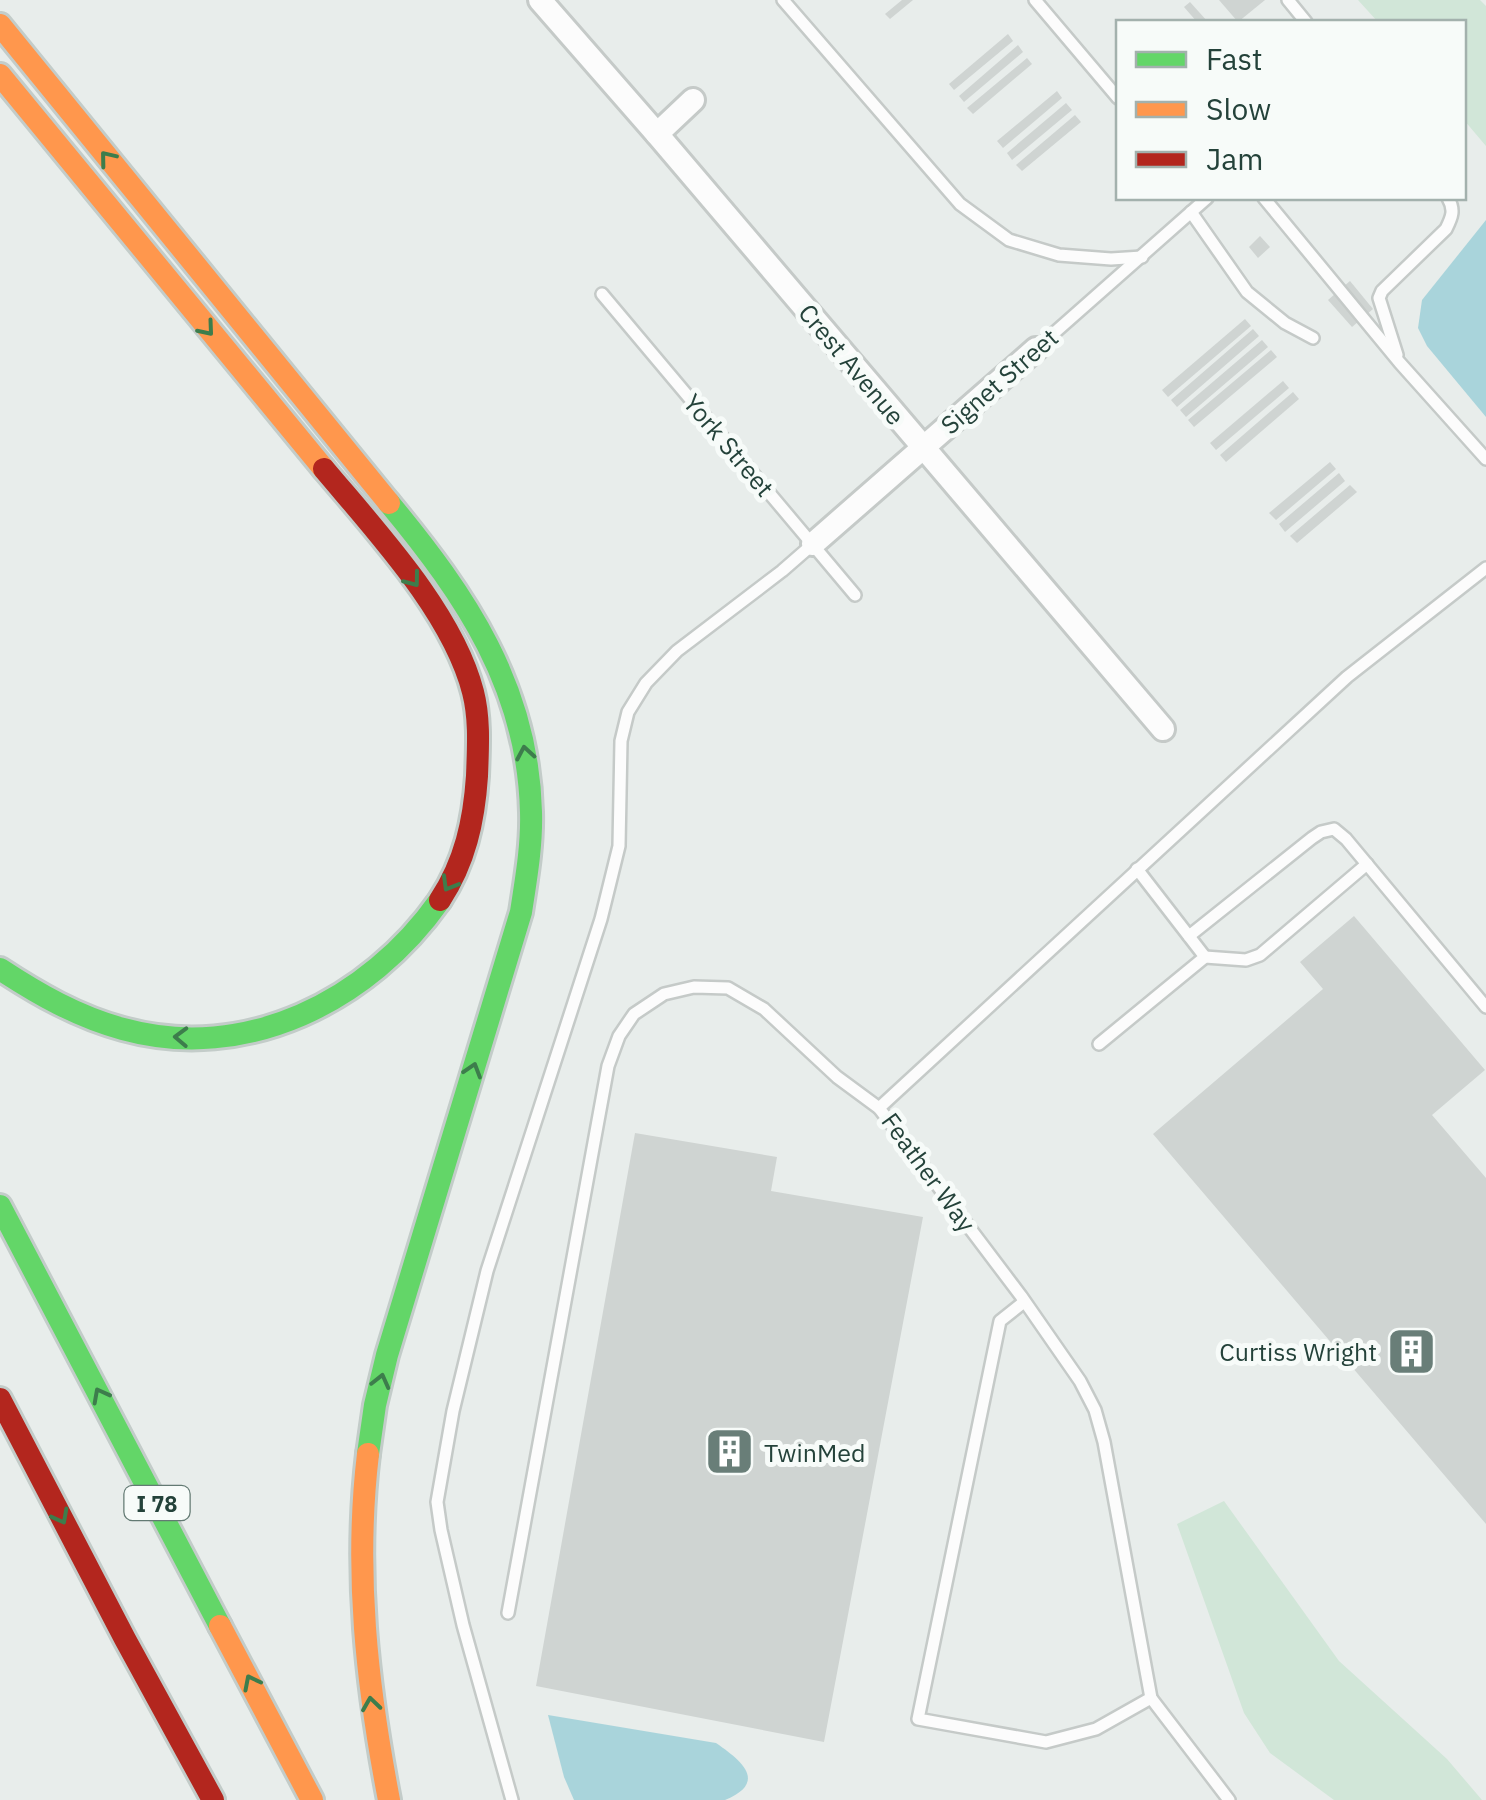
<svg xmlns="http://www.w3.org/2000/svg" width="1486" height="1800" font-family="'IBM Plex Sans',sans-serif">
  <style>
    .green { fill: #d1e6d8 }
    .water { fill: #a9d4db }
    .building { fill: #cfd4d2 }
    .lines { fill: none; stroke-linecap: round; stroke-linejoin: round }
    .lane-casing { stroke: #c5cac8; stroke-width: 16 }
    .street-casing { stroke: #c5cac8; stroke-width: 28 }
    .fast-casing { stroke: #c3ccc9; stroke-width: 28 }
    .slow-casing { stroke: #c3ccc9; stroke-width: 28 }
    .jam-casing { stroke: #c3ccc9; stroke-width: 28 }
    .lane { stroke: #fcfcfc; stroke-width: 11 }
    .street { stroke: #fcfcfc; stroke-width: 22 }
    .fast { stroke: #63d668; stroke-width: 22 }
    .slow { stroke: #ff974d; stroke-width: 22 }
    .jam { stroke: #b3261e; stroke-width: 22 }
    .oneway { stroke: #3d7d4c }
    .labels { text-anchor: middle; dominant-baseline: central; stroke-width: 10; stroke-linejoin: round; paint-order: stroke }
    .shield { fill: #f7fbf9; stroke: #637a73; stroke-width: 2.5 }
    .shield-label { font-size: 22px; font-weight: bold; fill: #24423a }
    .street-label { font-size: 25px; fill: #24423a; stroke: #f7fbf9 }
    .poi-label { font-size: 25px; fill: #24423a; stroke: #f7fbf9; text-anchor: end }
  </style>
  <rect width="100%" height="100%" fill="#e8edeb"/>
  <g class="green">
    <path d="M1358 0H1480L1486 6V146L1464 120V22H1378Z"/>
    <path d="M1224 1501 1339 1661 1447 1759 1482 1800H1334L1270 1753 1244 1713 1177 1524Z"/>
  </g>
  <g class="water">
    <path d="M1486 220V417L1427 346 1418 328 1422 300Z"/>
    <path d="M548 1715 716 1743C742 1761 768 1782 725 1800H574L564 1777Z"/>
  </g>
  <g class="building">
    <path d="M902 0H913L890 19 885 14Z"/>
    <path d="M1219 0H1265L1238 22Z"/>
    <path d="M1190 2 1208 22H1197L1184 7Z"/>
    <path d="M1008 34 1013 41 954 90 949 84Z"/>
    <path d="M1018 45 1023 52 964 102 959 96Z"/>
    <path d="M1027 58 1032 64 973 114 967 108Z"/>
    <path d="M1057 91 1062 98 1003 148 997 141Z"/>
    <path d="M1066 103 1072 110 1012 160 1007 153Z"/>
    <path d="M1075 115 1081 122 1022 171 1016 165Z"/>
    <path d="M1260 236 1270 247 1258 258 1249 247Z"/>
    <path d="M1350 281 1373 309 1352 327 1328 300Z"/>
    <path d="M1245 319 1251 326 1168 397 1162 390Z"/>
    <path d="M1253 329 1259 336 1177 407 1171 400Z"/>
    <path d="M1262 340 1268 347 1186 417 1180 410Z"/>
    <path d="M1271 350 1277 357 1194 427 1188 420Z"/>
    <path d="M1283 381 1289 388 1216 450 1210 443Z"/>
    <path d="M1293 392 1299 399 1226 462 1220 455Z"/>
    <path d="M1330 462 1336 469 1276 520 1269 513Z"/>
    <path d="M1339 473 1345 481 1285 532 1279 524Z"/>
    <path d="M1350 485 1357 492 1297 543 1290 536Z"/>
    <path d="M1354 916 1485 1070 1432 1115 1486 1178V1524L1153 1134 1323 989 1300 962Z"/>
    <path d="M635 1133 777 1157 771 1191 923 1217 824 1742 536 1686Z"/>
  </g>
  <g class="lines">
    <defs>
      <g id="lane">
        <path d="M783 0 960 204 1009 240 1059 255 1111 259 1142 257"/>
        <path d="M1035 0 1118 98"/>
        <path d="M1288 0 1306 22"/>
        <path d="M1264 198 1400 363 1486 459"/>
        <path d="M1191 212 1247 292 1285 323 1313 338"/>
        <path d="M602 294 855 595"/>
        <path d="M1036 349 1207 198"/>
        <path d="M1397 355 1379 298 1382 291 1446 229C1452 217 1455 210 1448 198"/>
        <path d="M1189 936 1312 838 1321 832 1334 829 1346 839 1486 1007"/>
        <path d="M1205 957 1246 960 1260 955 1367 864"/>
        <path d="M1099 1044 1205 957 1137 869"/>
        <path d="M1024 1302 1000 1321 918 1719 1046 1742 1096 1729 1151 1698"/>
        <path d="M508 1613 608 1066 619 1036 634 1014 664 994 694 987 728 988 764 1009 837 1077 879 1108"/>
        <path d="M512 1800 463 1625 441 1530 437 1502 453 1411 487 1271 601 919 619 846 621 741 628 712 646 683 677 651 782 571 813 544"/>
        <path d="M1229 1800 1151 1698 1104 1442 1095 1410 1080 1381 1021 1296 879 1108 1347 677 1486 568"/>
      </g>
      <g id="street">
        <path d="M540 0 657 134 1163 729"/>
        <path d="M657 134 693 100"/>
        <path d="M813 544 1036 349"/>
      </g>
      <g id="fast">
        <path d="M0 969C38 994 78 1017 123 1029 246 1063 369 1001 440 900"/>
        <path d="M0 1206 220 1626"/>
        <path d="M368 1454 375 1405 387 1355 521 912C526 879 532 846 531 812 528 687 466 596 389 503"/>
      </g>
      <g id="slow">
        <path d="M0 25 389 503"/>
        <path d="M0 75 324 469"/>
        <path d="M368 1454C354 1571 367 1686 389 1800"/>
        <path d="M220 1626 312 1800"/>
      </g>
      <g id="jam">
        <path d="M324 469C376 531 453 613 473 692 480 719 478 748 477 776 474 821 465 862 440 900"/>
        <path d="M0 1399 125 1639 213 1800"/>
      </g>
    </defs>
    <use href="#lane" class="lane-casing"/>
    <use href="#street" class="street-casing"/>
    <use href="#fast" class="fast-casing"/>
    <use href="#slow" class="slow-casing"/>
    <use href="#jam" class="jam-casing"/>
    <use href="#lane" class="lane"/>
    <use href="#street" class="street"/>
    <use href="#fast" class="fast"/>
    <use href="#slow" class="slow"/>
    <use href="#jam" class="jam"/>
  </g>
  <defs><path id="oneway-chevron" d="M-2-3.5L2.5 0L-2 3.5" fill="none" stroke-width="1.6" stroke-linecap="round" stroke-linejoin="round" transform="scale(2.5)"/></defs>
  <g class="oneway">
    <use href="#oneway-chevron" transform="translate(107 158) rotate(-129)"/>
    <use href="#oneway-chevron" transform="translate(207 329) rotate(50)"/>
    <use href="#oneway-chevron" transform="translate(413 580) rotate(53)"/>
    <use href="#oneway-chevron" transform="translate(525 753) rotate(-100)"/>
    <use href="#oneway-chevron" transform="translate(449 884) rotate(120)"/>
    <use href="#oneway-chevron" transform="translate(181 1037) rotate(-178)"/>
    <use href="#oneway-chevron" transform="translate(473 1070) rotate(-73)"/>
    <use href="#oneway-chevron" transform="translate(381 1381) rotate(-76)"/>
    <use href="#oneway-chevron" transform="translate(100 1395) rotate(-118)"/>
    <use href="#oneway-chevron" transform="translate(61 1517) rotate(62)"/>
    <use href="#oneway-chevron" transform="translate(251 1682) rotate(-117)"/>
    <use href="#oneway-chevron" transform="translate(371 1704) rotate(-98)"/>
  </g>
  <defs>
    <symbol id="building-square" viewBox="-11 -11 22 22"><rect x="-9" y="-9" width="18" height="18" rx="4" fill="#697e78" stroke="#f7fbf9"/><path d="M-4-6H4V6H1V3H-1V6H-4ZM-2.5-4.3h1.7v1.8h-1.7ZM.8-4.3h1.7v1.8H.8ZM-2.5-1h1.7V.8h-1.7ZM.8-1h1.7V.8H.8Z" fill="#fff"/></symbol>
  </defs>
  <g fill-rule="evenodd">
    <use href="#building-square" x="1384" y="1324" width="55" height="55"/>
    <use href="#building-square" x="702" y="1424" width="55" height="55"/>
  </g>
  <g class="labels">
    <rect class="shield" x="124.5" y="1486" width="65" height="34" rx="8"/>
    <g class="shield-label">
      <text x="157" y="1503">I 78</text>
    </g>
    <g class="street-label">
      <text transform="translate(852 364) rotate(50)">Crest Avenue</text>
      <text transform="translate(999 381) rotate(-41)">Signet Street</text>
      <text transform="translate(729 445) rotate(50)">York Street</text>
      <text transform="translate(929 1172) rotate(54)">Feather Way</text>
    </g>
    <g class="poi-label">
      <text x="1377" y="1351">Curtiss Wright</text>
      <text x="764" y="1452" text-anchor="start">TwinMed</text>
    </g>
  </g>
  <rect x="1116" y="20" width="350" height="180" fill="#f7fbf9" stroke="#a3b1ad" stroke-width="2.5"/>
  <rect x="1136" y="52" width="50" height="15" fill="#63d668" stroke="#a3b1ad" stroke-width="2.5"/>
  <text x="1206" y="70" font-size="30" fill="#24423a">Fast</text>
  <rect x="1136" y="102" width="50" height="15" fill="#ff974d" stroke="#a3b1ad" stroke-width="2.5"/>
  <text x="1206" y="120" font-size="30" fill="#24423a">Slow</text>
  <rect x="1136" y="152" width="50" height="15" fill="#b3261e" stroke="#a3b1ad" stroke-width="2.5"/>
  <text x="1206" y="170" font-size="30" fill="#24423a">Jam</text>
</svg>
